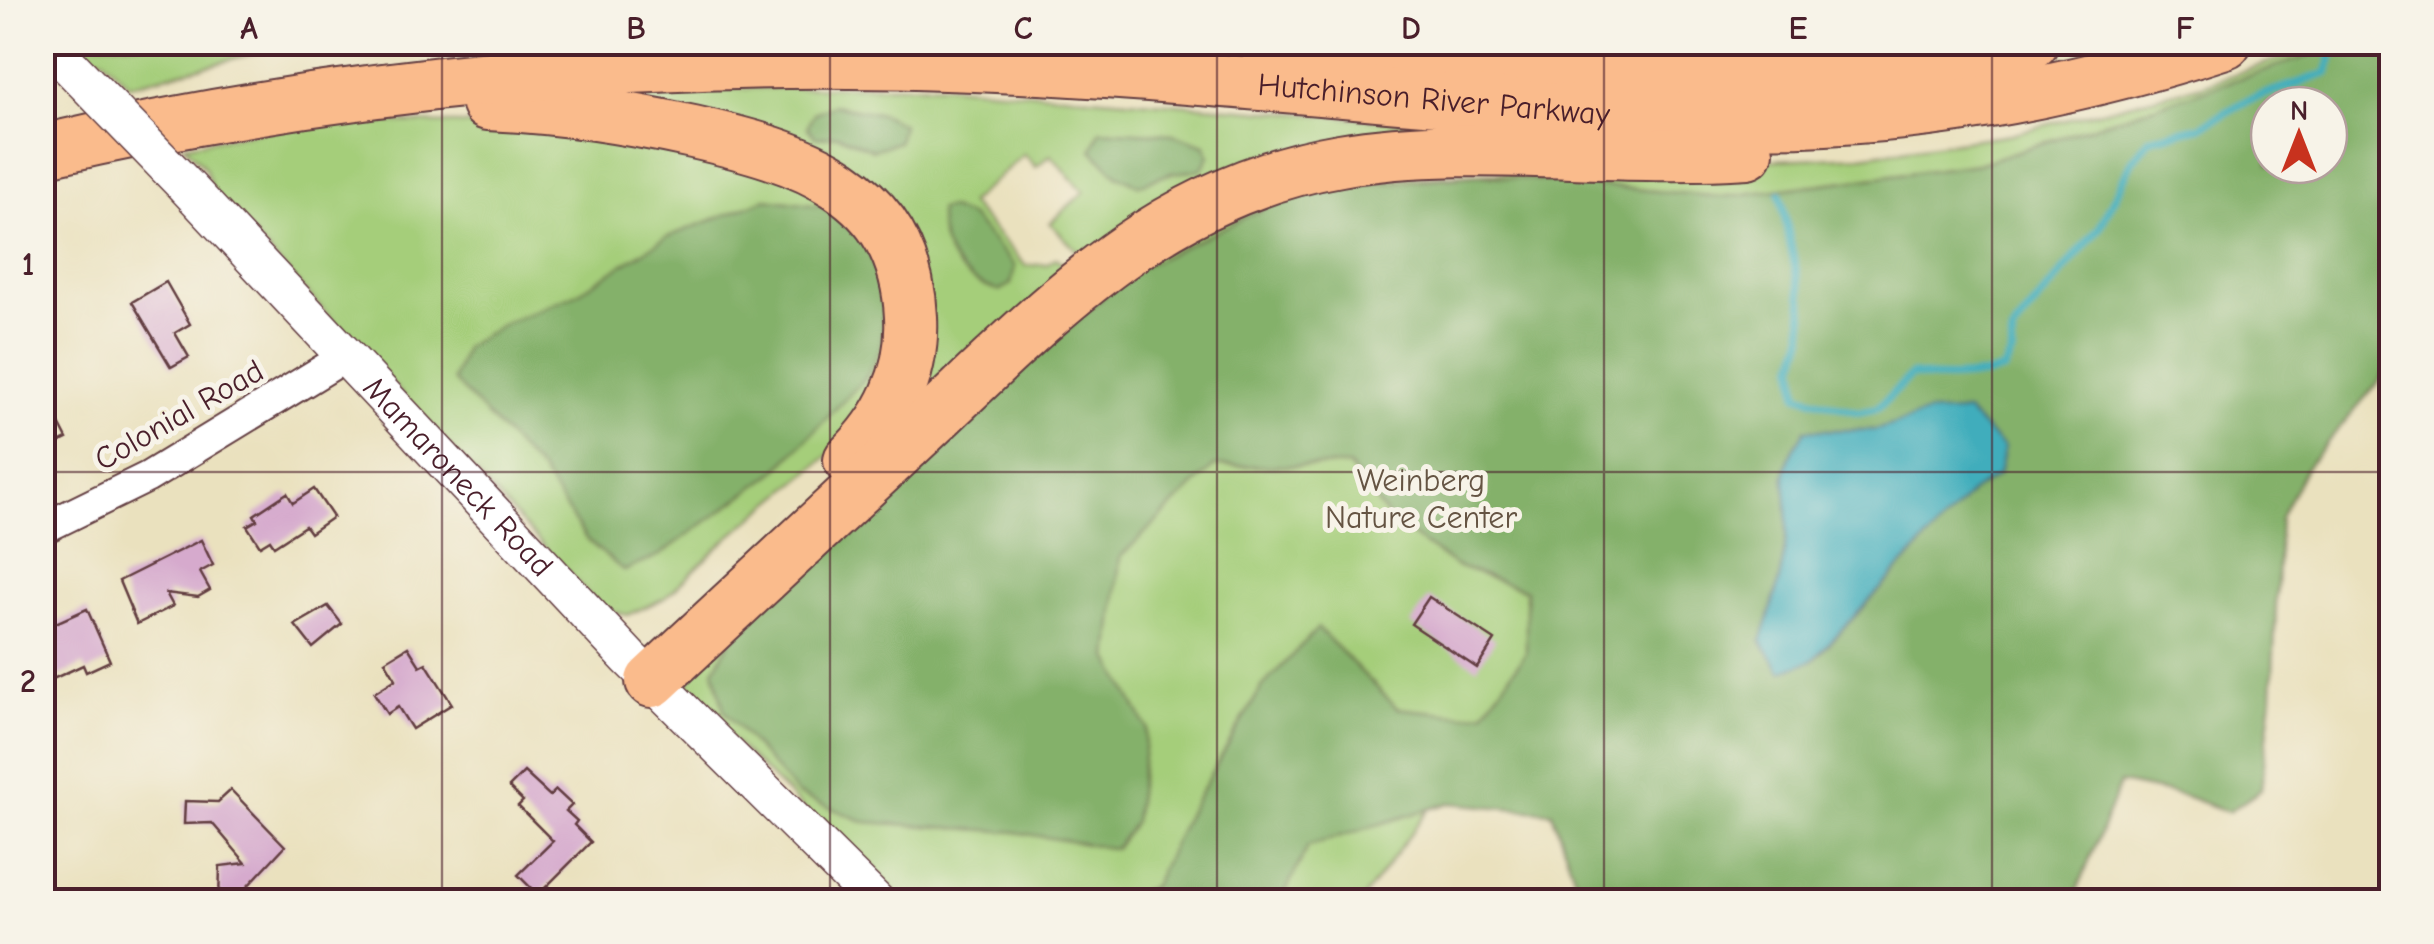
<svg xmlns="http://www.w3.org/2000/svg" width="2434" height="944" font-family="'Comic Neue',sans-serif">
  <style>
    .green { fill: #a5ce7a; stroke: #787652; stroke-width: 2.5 }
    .forest { fill: #84b16a; stroke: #67684a; stroke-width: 2.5; fill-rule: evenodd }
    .water { fill: #3fadbc; stroke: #446674; stroke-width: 2.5 }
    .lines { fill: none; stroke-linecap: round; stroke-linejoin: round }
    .stream { stroke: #3fadbc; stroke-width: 8 }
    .building { fill: #d6aacd }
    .minor-casing { stroke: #623c41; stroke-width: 34 }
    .tertiary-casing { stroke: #623c41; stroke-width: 41 }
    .motorway-casing { stroke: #623c41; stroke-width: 56 }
    .minor { stroke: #fff; stroke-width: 30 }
    .tertiary { stroke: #fff; stroke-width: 38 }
    .motorway { stroke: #fabb8c; stroke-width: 52 }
    .tertiary-bridge-casing { stroke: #623c41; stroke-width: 41; stroke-linecap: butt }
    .tertiary-bridge { stroke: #fff; stroke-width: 38 }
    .grid { fill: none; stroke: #4a1f2b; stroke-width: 2.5; stroke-opacity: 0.55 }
    .labels { text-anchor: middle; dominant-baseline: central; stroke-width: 10; stroke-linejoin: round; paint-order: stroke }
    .street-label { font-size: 32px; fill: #4a1f2b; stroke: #f7f3e8 }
    .park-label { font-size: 32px; fill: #655443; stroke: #f7f3e8 }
    .neatline { fill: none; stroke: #4a1f2b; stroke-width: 4 }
    .grid-label { font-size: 32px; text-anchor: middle; font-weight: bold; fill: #4a1f2b }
  </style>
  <rect width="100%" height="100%" fill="#f7f3e8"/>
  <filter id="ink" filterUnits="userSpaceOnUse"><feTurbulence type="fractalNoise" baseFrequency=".01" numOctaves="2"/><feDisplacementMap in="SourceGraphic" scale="20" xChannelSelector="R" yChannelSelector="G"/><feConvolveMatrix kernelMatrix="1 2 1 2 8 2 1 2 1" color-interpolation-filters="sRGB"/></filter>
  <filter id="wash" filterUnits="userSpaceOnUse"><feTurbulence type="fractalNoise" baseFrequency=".0048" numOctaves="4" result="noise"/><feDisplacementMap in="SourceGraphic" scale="40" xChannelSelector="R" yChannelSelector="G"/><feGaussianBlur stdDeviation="2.25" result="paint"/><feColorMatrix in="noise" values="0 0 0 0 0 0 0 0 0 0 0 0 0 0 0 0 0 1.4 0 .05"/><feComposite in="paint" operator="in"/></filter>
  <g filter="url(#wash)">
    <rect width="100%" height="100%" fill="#eae1be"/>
    <g class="green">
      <path d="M70 43H295L129 85 103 58 77 56Z"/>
      <path d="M1605 43H1847L1697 49Z"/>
      <path d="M2326 43H2348L1978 164 1722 197 1481 175 1378 197 1847 243 1361 901H900L689 699V673L1149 250 1313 182 1860 156 2011 134 2202 85Z"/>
      <path d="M939 85 1571 135 1435 140 1087 261 1050 223 1084 192 1051 155 1036 167 1024 154 969 203 1026 266 1047 264 1056 258 1074 273 915 422 908 235 647 104 650 90Z"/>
      <path d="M317 121 548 126 715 152 840 195 887 254 890 377 850 438 728 538 665 598 628 615 603 610 213 192 205 168 184 145Z"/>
    </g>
    <g class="forest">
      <path d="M2348 43H2391V359L2381 379 2307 466 2280 518 2272 697 2261 790 2228 812 2185 796 2120 783 2073 901H1578L1580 893 1552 812 1449 803 1308 846 1281 901H1121L1153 886 1188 813 1262 687 1318 628 1397 708 1464 715 1484 712 1526 653V590L1456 566 1391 521 1349 466H1214L1120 557 1109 658 1147 728 1134 822 1115 849 1015 832 865 822 797 794 724 711 714 670 748 609 1133 271 1302 190 1481 175 1722 197 1978 164ZM2269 105H2329V165H2269ZM1805 430H1876L1998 475 1973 491 1814 660 1761 641C1774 604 1785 566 1787 526 1790 472 1772 483 1805 430Z"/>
      <path d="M834 105 881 114 902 124 898 142 873 150 837 135 816 138 807 127 814 113Z"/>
      <path d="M1100 130 1173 134 1205 145 1209 156 1201 170 1172 173 1138 185 1117 175 1092 150Z"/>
      <path d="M766 199 827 207 869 246 883 311 882 346 867 376 775 472 660 555 624 571 587 540 542 473 453 380 465 347 503 324 576 294 667 237Z"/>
      <path d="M948 208 971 217 1015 266 1011 284 999 291C960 280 938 252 939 210Z"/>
    </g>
    <path class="water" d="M1967 412 2004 448 1998 475 1973 491 1813 660 1781 672 1761 641C1774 604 1785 566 1787 526 1790 472 1772 484 1805 430H1876L1928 413Z"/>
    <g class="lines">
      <path class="stream" d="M1780 194 1802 300 1804 337 1795 365 1798 395 1858 412 1878 408 1911 375C1939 380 1976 379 2004 370L2012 353V333L2100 227 2132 161 2150 138 2200 127 2248 100 2328 73 2331 57"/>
    </g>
    <g id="blocks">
      <g class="building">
        <path d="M166 282 190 324 175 333 189 357 171 367 132 302Z"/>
        <path d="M42 390 67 439 42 451Z"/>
        <path d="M314 489 333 517 310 533 305 526 274 546 270 540 260 546 247 526 257 520 254 515 287 493 293 503Z"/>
        <path d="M201 540 213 565 200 572 210 590 198 597 166 593 173 606 137 624 119 581Z"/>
        <path d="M1429 597 1495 640 1477 668 1411 624Z"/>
        <path d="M328 606 342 624 313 648 295 625Z"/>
        <path d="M87 609 110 661 86 672 83 665 42 684V629Z"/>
        <path d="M408 647 420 666 426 663 452 704 412 729 398 707 387 714 374 693 396 679 385 661Z"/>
        <path d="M524 772 550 796 556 790 572 805 566 811 577 821 574 825 591 842 538 895 518 875 553 841 518 806 523 801 509 787Z"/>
        <path d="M231 790 285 846 246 888V902H219L220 866 246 863 212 823 184 824 185 801 218 802Z"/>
      </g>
    </g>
  </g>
  <g filter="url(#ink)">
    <use href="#blocks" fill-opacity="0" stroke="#623c41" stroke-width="2.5"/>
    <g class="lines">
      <defs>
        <path id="minor" d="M42 529 148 477 348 355"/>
        <g id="tertiary">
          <path id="s1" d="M186 186 629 658 876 902"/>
        </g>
        <g id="motorway">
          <path d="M1267 42C1522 63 1779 99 2032 42"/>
          <path d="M488 104C558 107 625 117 693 132 800 156 905 187 911 317 914 373 890 422 850 460"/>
          <path id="s2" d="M42 151C347 81 663 51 975 65 1145 72 1314 89 1483 103 1596 113 1710 125 1825 119 1961 113 2096 84 2225 42"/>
          <path d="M652 681C738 601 825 520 911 440 1042 318 1153 192 1340 160 1469 138 1614 161 1747 152"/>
        </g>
      </defs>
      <use href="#minor" class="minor-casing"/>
      <use href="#tertiary" class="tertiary-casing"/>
      <use href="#motorway" class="motorway-casing"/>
      <use href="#minor" class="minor"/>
      <use href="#tertiary" class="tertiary"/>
      <use href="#motorway" class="motorway"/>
      <defs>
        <path id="tertiary-bridge" d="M57 53 186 186"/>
      </defs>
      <use href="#tertiary-bridge" class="tertiary-bridge-casing"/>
      <use href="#tertiary-bridge" class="tertiary-bridge"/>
    </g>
  </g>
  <path class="grid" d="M442 42V902M830 42V902M1217 42V902M1604 42V902M1992 42V902M42 472H2392"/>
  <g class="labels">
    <g class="street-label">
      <text stroke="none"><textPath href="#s2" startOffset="1400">Hutchinson River Parkway</textPath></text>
      <text transform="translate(179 415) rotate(-30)">Colonial Road</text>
      <text stroke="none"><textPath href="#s1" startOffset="398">Mamaroneck Road</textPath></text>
    </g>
    <g class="park-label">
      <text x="1421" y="480">Weinberg<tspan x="1421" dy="37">Nature Center</tspan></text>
    </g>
  </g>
  <rect width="2434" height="944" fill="none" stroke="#f7f3e8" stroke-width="110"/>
  <g transform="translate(2299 135)"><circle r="48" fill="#f7f3e8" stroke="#b29e9c" stroke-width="2.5"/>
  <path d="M0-8L18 38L0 25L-18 38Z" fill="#c8321e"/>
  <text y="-15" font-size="28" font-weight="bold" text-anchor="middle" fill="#4a1f2b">N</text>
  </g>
  <rect x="55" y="55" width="2324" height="834" class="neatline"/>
  <g class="grid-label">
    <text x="249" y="39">A</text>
    <text x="636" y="39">B</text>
    <text x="1023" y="39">C</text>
    <text x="1411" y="39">D</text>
    <text x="1798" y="39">E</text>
    <text x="2185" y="39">F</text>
    <text x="28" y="275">1</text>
    <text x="28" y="692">2</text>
  </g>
</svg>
